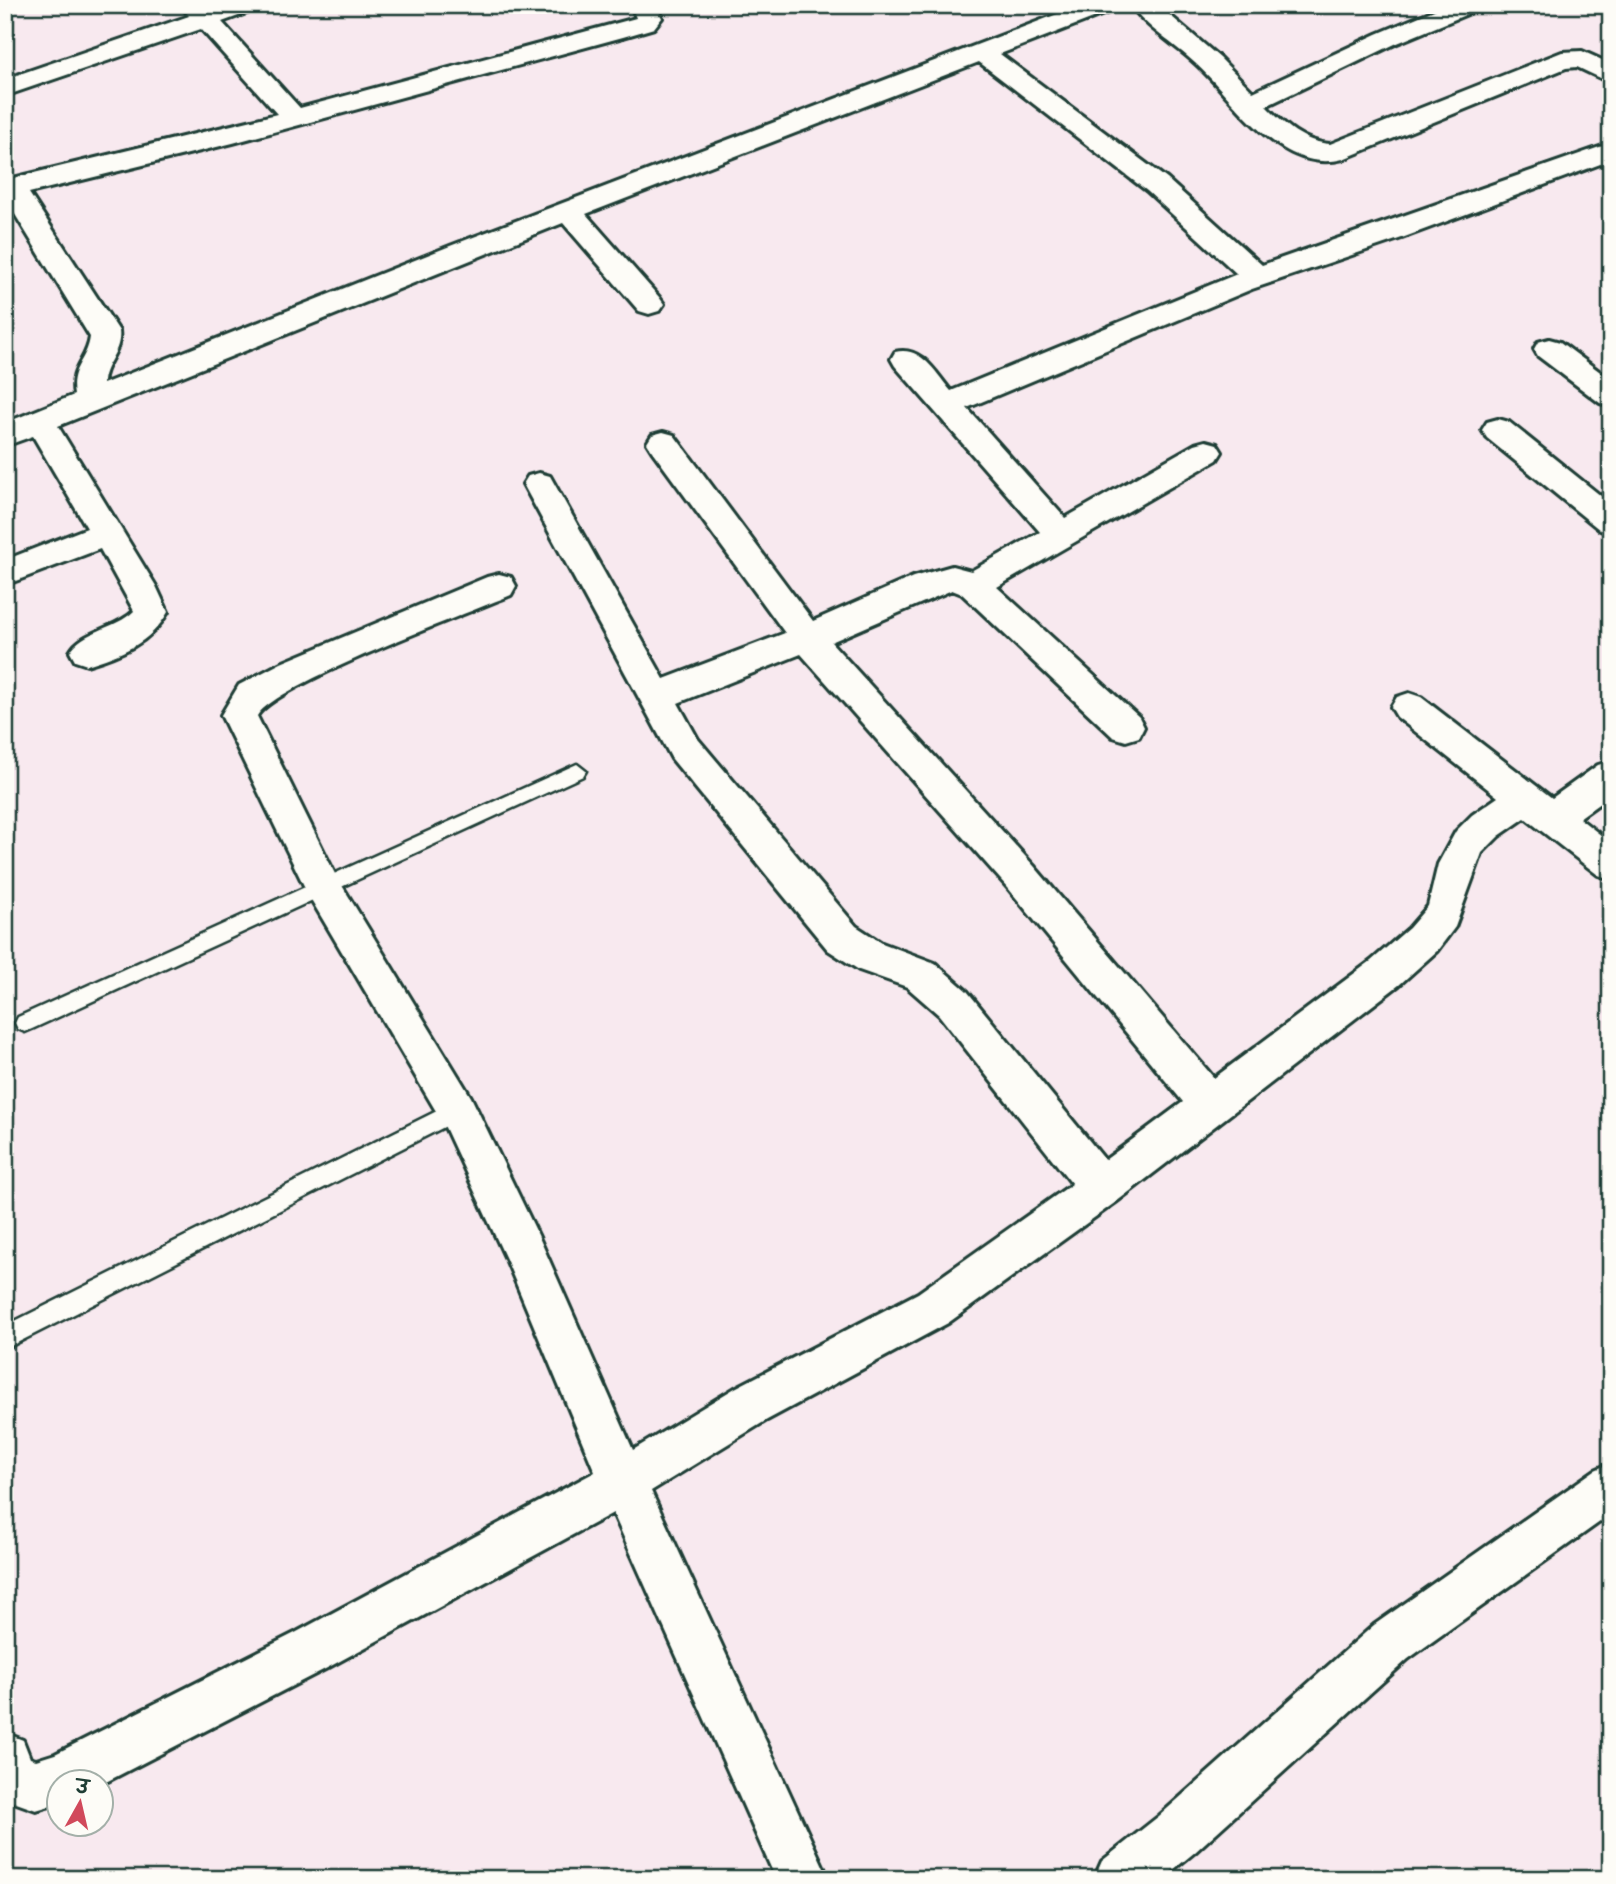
<svg xmlns="http://www.w3.org/2000/svg" width="1616" height="1884" font-family="'Balsamiq Sans','Playpen Sans Deva',sans-serif">
  <style>
    .lines { fill: none; stroke-linecap: round; stroke-linejoin: round }
    .stream { fill: #628fa2; fill-rule: evenodd }
    .lane-casing { stroke: #1f3d34; stroke-width: 5 }
    .street-casing { stroke: #1f3d34; stroke-width: 6 }
    .lane { fill: #fdfcf7; fill-rule: evenodd }
    .street { fill: #fdfcf7; fill-rule: evenodd }
  </style>
  <rect width="100%" height="100%" fill="#f8e9ef"/>
  <filter id="ink" filterUnits="userSpaceOnUse"><feTurbulence type="fractalNoise" baseFrequency=".0143" numOctaves="2"/><feDisplacementMap in="SourceGraphic" scale="14" xChannelSelector="R" yChannelSelector="G"/><feConvolveMatrix kernelMatrix="1 2 1 2 8 2 1 2 1" color-interpolation-filters="sRGB"/></filter>
  <g filter="url(#ink)">
    <g class="lines">
      <path class="stream" d="M1072 5H1084L1061 16 1054 14Z"/>
      <defs>
        <g id="lane">
          <path d="M577 764 586 771 583 776 32 1029 25 1032 18 1029 15 1023 18 1017Z"/>
          <path d="M457 1101 464 1103 467 1110 464 1117 5 1349V1326Z"/>
        </g>
        <g id="street">
          <path d="M181 5H207L210 9 221 5H258L255 10 222 22 300 108 636 18 631 5H656L662 18 654 28 623 37 233 143 29 193 119 331C122 352 103 364 103 384L450 246 1081 5H1117L1114 10 1000 54 1167 179 1262 265 1611 143V160L1402 238 1252 289 967 408 1065 518 1195 444 1206 441 1217 444 1222 452 1217 460 997 587 1139 717 1144 727 1139 737 1126 741 1113 737 962 594 952 590 831 642 1034 866 1214 1078 1371 961 1409 928 1428 906 1438 864 1456 831 1472 815 1498 797 1397 717 1391 707 1397 697 1409 693 1421 697 1552 798 1598 765 1611 761V795L1579 818 1611 843V879L1598 875 1525 818 1499 836 1482 853 1455 927 1437 951 1399 985 1116 1202 948 1323 767 1420 651 1491 829 1879H776L613 1513 329 1667 102 1784 60 1783V1803L36 1810 5 1799V1733L23 1740 30 1758 36 1760 55 1754 295 1633 595 1472 506 1259 443 1123 309 896 221 715 239 685 281 663 487 577 499 574 511 577 516 586 511 595C466 614 276 684 257 716L335 874 471 1097 538 1235 633 1450 735 1388 918 1293 1072 1184 939 1015 907 987 859 970 828 950 672 759 523 484 528 476 539 473 550 476 664 679 785 633 652 451 647 443 652 435 663 432 674 435 813 621 913 577 952 566 971 571 1040 532 895 366 891 359 895 352C921 345 936 373 951 391L1237 274 1147 191 979 62 586 214 659 297 664 304 659 311 649 314 639 311 563 223 58 426 156 586 168 612C151 643 120 655 87 665L75 661 70 652C81 631 116 629 134 611L100 549 5 585V560L87 528 33 436 5 446V423L74 395C69 367 87 361 90 337L5 198V180L277 114 201 29 5 96V79L189 16ZM801 654 1008 888 1183 1102 1105 1160 967 991 935 963 882 943 856 926 698 739 678 703Z"/>
          <path d="M1131 5H1158L1220 58 1253 92 1377 34 1446 5H1480L1477 10 1395 44 1266 106C1285 125 1303 142 1330 144L1562 52 1582 51 1611 64V83L1577 67 1566 68 1343 159C1279 175 1235 99 1195 63 1175 44 1146 28 1131 5Z"/>
          <path d="M1549 339 1560 342 1611 380V406L1600 403 1538 356 1534 349 1538 342Z"/>
          <path d="M1498 419 1509 422 1611 504V534L1600 530 1487 438 1482 430 1487 422Z"/>
          <path d="M1611 1463V1514L1408 1659 1195 1852 1162 1879H1094L1102 1861 1159 1816 1374 1625 1595 1470Z"/>
        </g>
      </defs>
      <use href="#lane" class="lane-casing"/>
      <use href="#street" class="street-casing"/>
      <use href="#lane" class="lane"/>
      <use href="#street" class="street"/>
    </g>
  </g>
  <rect width="1616" height="1884" fill="none" stroke="#fdfcf7" stroke-width="28"/>
  <rect x="14" y="14" width="1588" height="1856" fill="none" stroke="#1f3d34" stroke-width="2.5" filter="url(#ink)"/>
  <g transform="translate(80 1803) rotate(8)"><circle r="33" fill="#fdfcf7" stroke="#a4b0a9" stroke-width="2"/>
  <path d="M0-5L12 26L0 18L-12 26Z" fill="#d1495b"/>
  <text y="-10" font-size="19" font-weight="bold" text-anchor="middle" fill="#1f3d34">उ</text>
  </g>
</svg>
